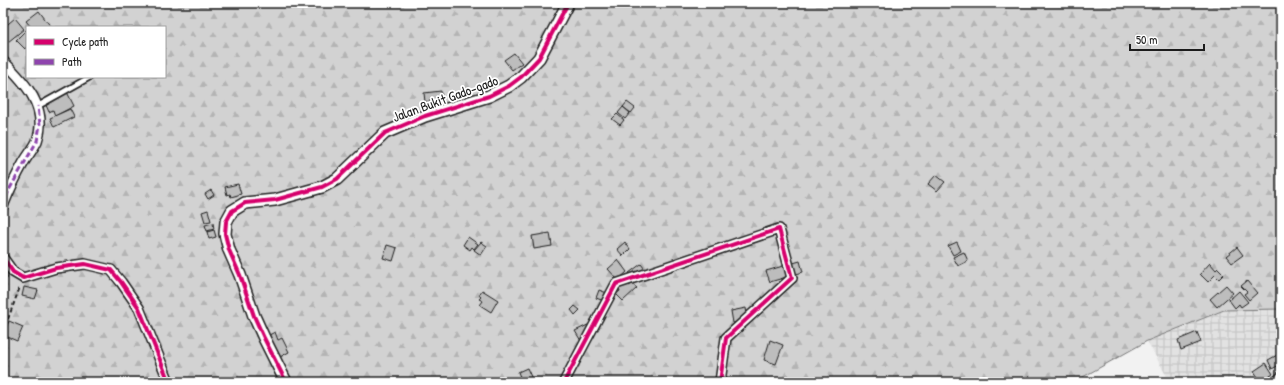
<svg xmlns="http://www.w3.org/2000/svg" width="1284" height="385" font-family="'Patrick Hand',sans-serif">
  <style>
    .industrial { fill: url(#industrial-grid) }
    .forest { fill: url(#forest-firs); stroke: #777; fill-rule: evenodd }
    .building { fill: #bdbdbd; stroke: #1c1c1c }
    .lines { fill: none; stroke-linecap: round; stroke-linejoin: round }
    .service-casing { stroke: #1c1c1c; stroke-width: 8 }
    .minor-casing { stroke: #1c1c1c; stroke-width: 12 }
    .tertiary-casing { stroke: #1c1c1c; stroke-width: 14 }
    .path { stroke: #1c1c1c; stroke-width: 2; stroke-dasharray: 4 3; stroke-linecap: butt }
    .service { stroke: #fff; stroke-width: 4.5 }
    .minor { stroke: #fff; stroke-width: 9 }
    .tertiary { stroke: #fff; stroke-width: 11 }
    .quiet { stroke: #8e44ad; stroke-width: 3; stroke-dasharray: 6 3; stroke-linecap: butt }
    .cycleway-casing { stroke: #fff; stroke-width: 6 }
    .cycleway { stroke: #d6006c; stroke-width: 4 }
    .labels { text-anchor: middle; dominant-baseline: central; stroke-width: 3.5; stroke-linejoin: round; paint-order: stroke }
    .street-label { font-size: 14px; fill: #1c1c1c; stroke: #fff }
  </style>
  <defs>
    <pattern id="industrial-grid" width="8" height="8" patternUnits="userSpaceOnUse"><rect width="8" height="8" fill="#e2e2e2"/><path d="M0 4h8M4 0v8" fill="none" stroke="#c1c1c1"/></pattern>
    <pattern id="forest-firs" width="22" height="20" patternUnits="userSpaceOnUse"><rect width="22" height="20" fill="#d2d2d2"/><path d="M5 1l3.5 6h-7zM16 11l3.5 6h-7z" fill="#b4b4b4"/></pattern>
  </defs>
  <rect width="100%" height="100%" fill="#f2f2f2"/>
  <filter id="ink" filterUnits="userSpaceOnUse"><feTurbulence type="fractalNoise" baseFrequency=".025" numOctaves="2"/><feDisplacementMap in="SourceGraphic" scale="8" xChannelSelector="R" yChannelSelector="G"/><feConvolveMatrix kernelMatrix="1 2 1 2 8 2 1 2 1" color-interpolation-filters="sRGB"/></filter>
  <g filter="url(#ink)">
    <path class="industrial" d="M1281 309V382H1170L1147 341 1225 310Z"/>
    <path class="forest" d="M3 3H1281V309L1224 310 1147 341 1074 382H3ZM27 27H165V77H27Z"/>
    <g class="building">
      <path d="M39 11 51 27H38L37 25 34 27H31L26 21Z"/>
      <path d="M15 18 24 29 8 42 3 36V28Z"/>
      <path d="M27 29V46L25 49 16 40Z"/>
      <path d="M514 53 522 63 512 70 504 60Z"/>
      <path d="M441 91 442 100H437L438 103 431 104 430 101 425 102 424 93Z"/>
      <path d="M67 92 74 106 55 116 53 110 49 112 45 103Z"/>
      <path d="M627 102 635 108 631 113 623 107Z"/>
      <path d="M623 107 630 113 625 119 618 113Z"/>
      <path d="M70 109 74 117 54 127 50 118Z"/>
      <path d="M617 114 624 120 620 125 612 119Z"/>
      <path d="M936 175 945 182 937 191 928 184Z"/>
      <path d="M238 184 241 194 231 197 230 194 227 195 225 187Z"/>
      <path d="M211 190 214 195 208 199 205 194Z"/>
      <path d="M208 210 211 221 205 222 202 212Z"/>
      <path d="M213 223 214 229 207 231 205 225Z"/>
      <path d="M214 230 216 237 209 239 207 232Z"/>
      <path d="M550 233 552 246 534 249 532 236Z"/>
      <path d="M468 237 478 244 474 249 472 247 470 250 463 245Z"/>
      <path d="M481 242 487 246 481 255 474 250Z"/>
      <path d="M625 242 630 249 623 256 617 249Z"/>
      <path d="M957 242 961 251 953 255 948 246Z"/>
      <path d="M387 245 397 248 393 261 383 258Z"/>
      <path d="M1237 247 1243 255 1232 263 1226 256Z"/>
      <path d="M964 252 968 261 958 266 953 257Z"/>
      <path d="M618 260 627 272 618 280 608 269Z"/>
      <path d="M800 261 803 272 770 282 766 271Z"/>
      <path d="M1210 263 1216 270 1218 268 1224 274 1219 279 1215 275 1208 282 1200 274Z"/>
      <path d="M641 264 648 273 636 282 629 273Z"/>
      <path d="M3 270 9 272 7 279 3 278Z"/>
      <path d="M1247 281 1257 293 1249 300 1244 294 1247 292 1241 286Z"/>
      <path d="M625 282 629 286 632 284 637 288 623 301 616 294 620 291 619 289Z"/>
      <path d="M1226 285 1233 293 1217 307 1210 299Z"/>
      <path d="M24 287 38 290 35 299 22 296Z"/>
      <path d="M482 290 498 300 491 312 480 305 483 301 479 299 481 297 479 295Z"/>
      <path d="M599 290 607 293 604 301 596 298Z"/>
      <path d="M1239 291 1248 302 1241 307 1239 304 1235 308 1229 300Z"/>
      <path d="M575 306 580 310 575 315 571 310Z"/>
      <path d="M746 308 748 321 733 323 731 311Z"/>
      <path d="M9 321 23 327 17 341 3 335Z"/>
      <path d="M590 324 595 334 581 341 575 331Z"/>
      <path d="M275 332 278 340 282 338 289 352 280 357 278 352 275 354 271 345 273 344 269 335Z"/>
      <path d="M1197 332 1201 342 1181 350 1178 340Z"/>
      <path d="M770 340 783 345 776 364 764 360Z"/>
      <path d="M1281 353V364L1272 369 1268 360Z"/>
      <path d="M1266 363 1273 374 1261 382 1254 371Z"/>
      <path d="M527 368 532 379 534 378 535 382H522L518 372Z"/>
      <path d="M1244 377 1248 382H1238Z"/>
    </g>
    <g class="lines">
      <defs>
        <path id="service" d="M38 106 90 77"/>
        <g id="minor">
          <path d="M3 61C25 82 49 108 37 141 34 148 28 155 24 162 16 176 9 191 3 206"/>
          <path d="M3 258 13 272 23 278 56 268 85 264 111 270 121 282 139 308 169 382"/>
          <path d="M564 382 616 284 779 229 792 278 726 338 720 382"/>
          <path d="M1276 382 1281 377"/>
        </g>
        <path id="tertiary" d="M286 382 264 338 254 316 240 275 229 250 225 234 226 222 232 211 245 203 275 200 322 187 337 179 385 133 425 116 489 96 509 86 521 77 539 58 568 3"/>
      </defs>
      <use href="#service" class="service-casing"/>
      <use href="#minor" class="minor-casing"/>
      <use href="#tertiary" class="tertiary-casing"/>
      <path class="path" d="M3 332 20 287"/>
      <use href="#service" class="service"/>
      <use href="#minor" class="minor"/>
      <use href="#tertiary" class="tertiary"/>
      <path class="quiet" d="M3 206 9 190 37 141 40 125 38 106"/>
      <defs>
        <g id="cycleway">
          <path d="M3 258 13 272 23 278 56 268 85 264 111 270 121 282 139 308 169 382"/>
          <path d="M286 382 264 338 254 316 240 275 229 250 225 234 226 222 232 211 245 203 275 200 322 187 337 179 385 133 425 116 489 96 509 86 521 77 539 58 568 3"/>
          <path d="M564 382 616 284 779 229 792 278 726 338 720 382"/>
        </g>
      </defs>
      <use href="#cycleway" class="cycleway-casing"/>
      <use href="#cycleway" class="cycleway"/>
    </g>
  </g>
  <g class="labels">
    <g class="street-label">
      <text transform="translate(445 98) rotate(-20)">Jalan Bukit Gado-gado</text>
    </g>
  </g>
  <rect width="1284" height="385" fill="none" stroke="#fff" stroke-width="16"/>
  <rect x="8" y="8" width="1268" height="369" fill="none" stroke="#1c1c1c" stroke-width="1.5" filter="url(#ink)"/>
  <rect x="26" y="26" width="140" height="52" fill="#ffffff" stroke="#a4a4a4"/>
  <rect x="34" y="39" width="20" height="6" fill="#d6006c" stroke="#a4a4a4"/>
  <text x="62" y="46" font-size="12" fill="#1c1c1c">Cycle path</text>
  <rect x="34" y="59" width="20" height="6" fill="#8e44ad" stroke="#a4a4a4"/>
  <text x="62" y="66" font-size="12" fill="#1c1c1c">Path</text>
  <path d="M1130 44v6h74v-6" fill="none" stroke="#1c1c1c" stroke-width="2"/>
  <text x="1136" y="44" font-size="12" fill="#1c1c1c" stroke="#ffffff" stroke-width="3" paint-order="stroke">50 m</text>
</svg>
